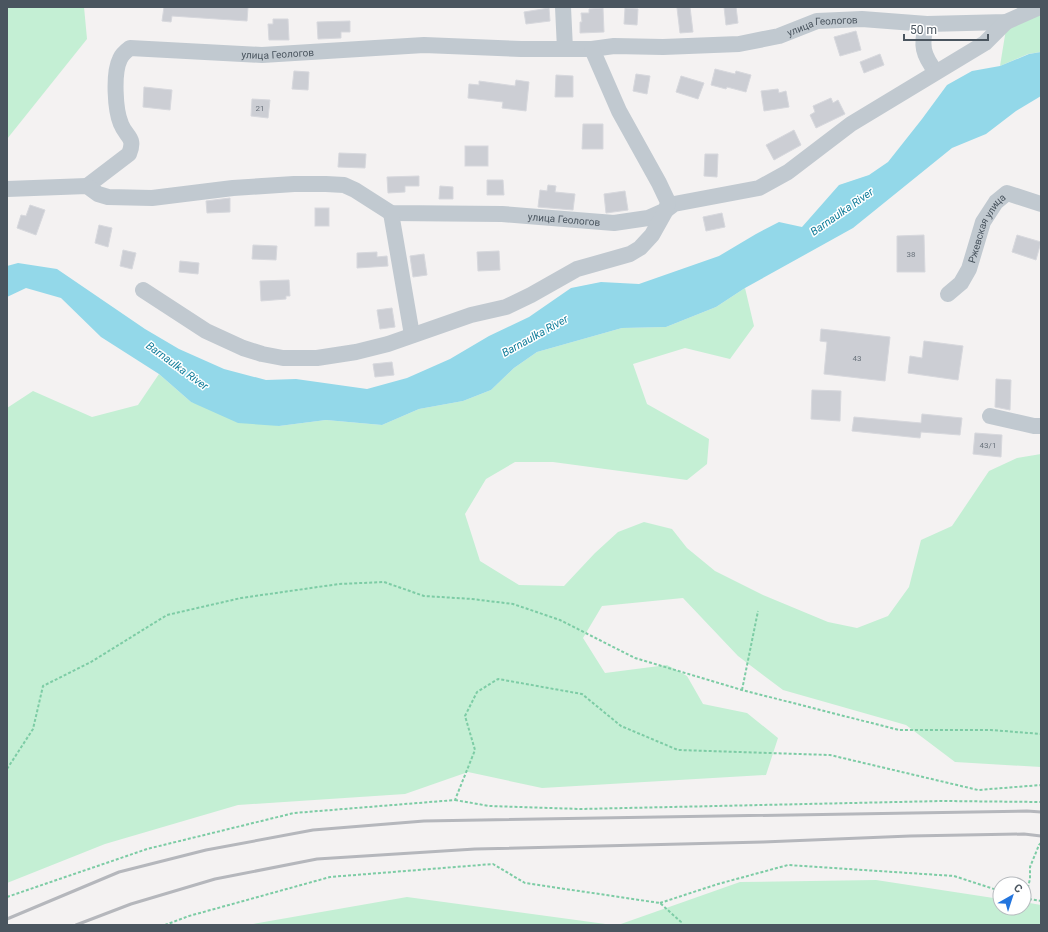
<svg xmlns="http://www.w3.org/2000/svg" width="1048" height="932" font-family="Roboto,sans-serif">
  <style>
    .green { fill: #c4efd4 }
    .water { fill: #93d8e9 }
    .building { fill: #ccced4; stroke: #d7d8dd }
    .lines { fill: none; stroke-linecap: round; stroke-linejoin: round }
    .path { stroke: #7dcca5; stroke-width: 2; stroke-dasharray: 3 2; stroke-linecap: butt }
    .minor { stroke: #c1c9d0; stroke-width: 16 }
    .rail { stroke: #b5b7bc; stroke-width: 3 }
    .labels { text-anchor: middle; dominant-baseline: central; stroke-width: 3; stroke-linejoin: round; paint-order: stroke }
    .number-label { font-size: 8px; fill: #6a737c }
    .street-label { font-size: 10px; fill: #4a555f; stroke: #fff }
    .water-label { font-size: 11px; font-style: italic; fill: #137e9b; stroke: #fff }
  </style>
  <rect width="100%" height="100%" fill="#f4f2f2"/>
  <g class="green">
    <path d="M7 7H84L87 39 7 139Z"/>
    <path d="M1041 12V52L1028 54 1000 66 1006 29Z"/>
    <path d="M745 288 754 326 730 359 685 348 633 364 647 404 709 439 707 464 687 480 553 462H515L486 479 465 514 480 561 519 585 564 586 595 553 618 532 644 522 672 529 687 548 715 571 763 595 828 622 857 628 888 616 909 587 921 540 952 526 989 471 1017 458 1041 454V767L955 762 906 725 783 690 738 656 683 598 602 606 583 638 605 673 667 665 687 676 703 704 747 713 778 738 766 775 542 788 468 772 405 794 238 805 105 844 7 883V408L33 391 92 417 138 405 159 374 191 402 279 426 326 420 382 425 419 409 463 401 491 390 514 368 537 352 622 328 666 327 716 307Z"/>
    <path d="M876 880 1000 899V908H1024V902L1041 905V925H618L740 882Z"/>
    <path d="M407 897 613 925H247Z"/>
  </g>
  <path class="water" d="M1041 52V96L1016 111 986 134 952 148 853 228 745 288 716 307 666 327 622 328 537 352 514 368 491 390 463 401 419 409 382 425 326 420 279 426 238 423 191 402 159 374 101 337 61 298 26 288 7 297V266L18 263 57 269 145 329 179 349 224 369 266 380 296 379 367 389 407 378 450 359 489 336 529 317 571 288 601 282 639 284 719 256 756 234 779 222 802 227 839 185 869 175 888 162 922 119 947 85 972 71 1000 66 1029 54Z"/>
  <g class="building">
    <path d="M164 7H248L247 21 172 16 171 22 162 21Z"/>
    <path d="M690 7 693 32 680 33 677 8Z"/>
    <path d="M724 7H736L738 23 726 25Z"/>
    <path d="M549 8 550 21 526 24 524 12Z"/>
    <path d="M603 8 604 32 580 33V22H582L581 13H589V9Z"/>
    <path d="M625 8 638 9 637 25 624 24Z"/>
    <path d="M273 19H288L289 40H269L268 24H273Z"/>
    <path d="M350 21V32H341V38L318 39 317 22Z"/>
    <path d="M856 31 861 50 840 56 834 37Z"/>
    <path d="M880 54 884 65 864 73 860 62Z"/>
    <path d="M715 69 735 74 736 71 751 75 746 92 727 87 726 89 711 85Z"/>
    <path d="M294 71 309 72 308 90 292 89Z"/>
    <path d="M636 74 650 76 647 94 633 91Z"/>
    <path d="M556 75 573 76V97H555Z"/>
    <path d="M681 76 704 83 698 99 676 92Z"/>
    <path d="M516 80 529 82 526 111 502 108 503 102 468 98 469 84 479 85V81L515 86Z"/>
    <path d="M144 87 172 90 170 110 143 107Z"/>
    <path d="M778 89 779 93 786 91 789 107 764 111 761 91Z"/>
    <path d="M831 98 833 103 838 100 845 114 816 128 810 115 815 112 813 106Z"/>
    <path d="M252 99 270 100 268 118 251 116Z"/>
    <path d="M583 124H603V149H582Z"/>
    <path d="M794 130 801 145 774 160 766 145Z"/>
    <rect x="465" y="146" width="23" height="20"/>
    <path d="M339 153 366 154 365 168 338 167Z"/>
    <path d="M705 154H718L717 177 704 176Z"/>
    <path d="M419 176V186H405V192L388 193 387 177Z"/>
    <path d="M487 180H503L504 195H487Z"/>
    <path d="M548 185 556 186 555 192 575 194 573 210 538 207 540 190 547 191Z"/>
    <path d="M440 186 453 187V199H439Z"/>
    <path d="M625 191 628 210 606 213 604 194Z"/>
    <path d="M230 198V212L207 213 206 201Z"/>
    <path d="M30 205 45 210 36 235 17 228 21 215 26 216Z"/>
    <rect x="315" y="208" width="14" height="18"/>
    <path d="M722 213 725 227 706 231 703 217Z"/>
    <path d="M99 225 112 228 108 247 95 243Z"/>
    <path d="M924 235 925 272H897V236Z"/>
    <path d="M1017 235 1041 242 1036 260 1012 252Z"/>
    <path d="M253 245 277 246 276 260 252 259Z"/>
    <path d="M123 250 136 253 132 269 120 266Z"/>
    <path d="M499 251 500 270 478 271 477 252Z"/>
    <path d="M377 252V257L387 256 388 266 357 268V253Z"/>
    <path d="M424 254 427 275 413 277 410 256Z"/>
    <path d="M180 261 199 263 198 274 179 272Z"/>
    <path d="M289 280 290 296H286V299L261 301 260 281Z"/>
    <path d="M392 308 395 327 380 329 377 310Z"/>
    <path d="M821 329 890 337 885 381 824 374 827 342 820 341Z"/>
    <path d="M924 341 963 346 958 380 908 373 910 356 922 358Z"/>
    <path d="M392 362 394 375 375 377 373 364Z"/>
    <path d="M996 379 1011 380 1010 410 995 407Z"/>
    <path d="M812 390 841 391 840 421 811 419Z"/>
    <path d="M922 414 962 418 960 435 921 432 920 438 852 431 854 417 921 423Z"/>
    <path d="M975 433 1002 435 1001 457 973 454Z"/>
  </g>
  <g class="lines">
    <g class="path">
      <path d="M742 690 758 611"/>
      <path d="M7 769 33 729 43 686 91 662 167 615 241 598 339 584 384 582 424 596 472 599 513 604 560 620 635 658 742 690 899 730H991L1041 734"/>
      <path d="M455 800 489 806 581 809 942 801 1041 802"/>
      <path d="M7 897 147 849 294 813 455 800 475 750 465 716 477 692 498 679 582 694 621 726 678 750 830 755 978 790 1041 785"/>
      <path d="M1024 897 1026 895 1030 879V867L1039 845 1041 843"/>
      <path d="M1024 898 1041 901"/>
      <path d="M660 903 718 884 788 865 954 876 1000 891"/>
      <path d="M165 925 189 916 330 877 493 864 525 883 660 903 681 922V925"/>
    </g>
    <g class="minor">
      <path d="M563 7 565 49"/>
      <path d="M927 24C920 45 923 55 936 72"/>
      <path id="s1" d="M87 186 129 154C136 137 126 137 121 124 115 110 113 73 120 59 122 54 126 51 130 48L262 55 424 45 521 49H592L614 46 663 47 739 44 779 36 817 21 862 19 927 24 1006 22 1040 7"/>
      <path id="s2" d="M7 189 87 186 98 194 108 197 152 198 233 188 294 184H326L344 185 355 190 391 213 502 214 614 223 648 218 666 210 674 204 759 188 788 172 851 124 985 43 1006 22"/>
      <path d="M391 213 412 335"/>
      <path d="M143 290 206 331 243 348 262 354 283 358H317L356 352 388 344 471 315 506 307 531 295 577 269 630 254 640 248 652 235 666 210 668 202 659 183 619 111 592 49"/>
      <path id="s3" d="M948 294 961 283 969 269 983 222 996 202 1007 193 1041 204"/>
      <path d="M990 416 1034 426H1041"/>
    </g>
    <g class="rail">
      <path d="M7 919 119 872 206 850 313 830 424 821 1027 811 1041 812"/>
      <path d="M76 925 131 904 215 879 317 859 475 849 763 842 910 836 1024 834 1041 836"/>
    </g>
  </g>
  <g class="labels">
    <g class="number-label">
      <text x="260" y="108">21</text>
      <text x="911" y="254">38</text>
      <text x="857" y="358">43</text>
      <text x="988" y="445">43/1</text>
    </g>
    <g class="street-label">
      <text stroke="none"><textPath href="#s1" startOffset="863">улица Геологов</textPath></text>
      <text stroke="none"><textPath href="#s1" startOffset="315">улица Геологов</textPath></text>
      <text stroke="none"><textPath href="#s2" startOffset="569">улица Геологов</textPath></text>
      <text stroke="none"><textPath href="#s3" startOffset="78">Ржевская улица</textPath></text>
    </g>
    <g class="water-label">
      <text transform="translate(842 212) rotate(-35)">Barnaulka River</text>
      <text transform="translate(535 336) rotate(-29)">Barnaulka River</text>
      <text transform="translate(177 366) rotate(36)">Barnaulka River</text>
    </g>
  </g>
  <rect width="1048" height="932" fill="none" stroke="#4a555f" stroke-width="16"/>
  <g transform="translate(1012 896) rotate(39)"><circle r="19" fill="#ffffff" stroke="#b7bbbf"/>
  <path d="M0-3L7 15L0 10L-7 15Z" fill="#2375de"/>
  <text y="-6" font-size="11" font-weight="bold" text-anchor="middle" fill="#4a555f">С</text>
  </g>
  <path d="M904 34v6h84v-6" fill="none" stroke="#4a555f" stroke-width="2"/>
  <text x="910" y="34" font-size="12" fill="#4a555f" stroke="#ffffff" stroke-width="3" paint-order="stroke">50 m</text>
</svg>
